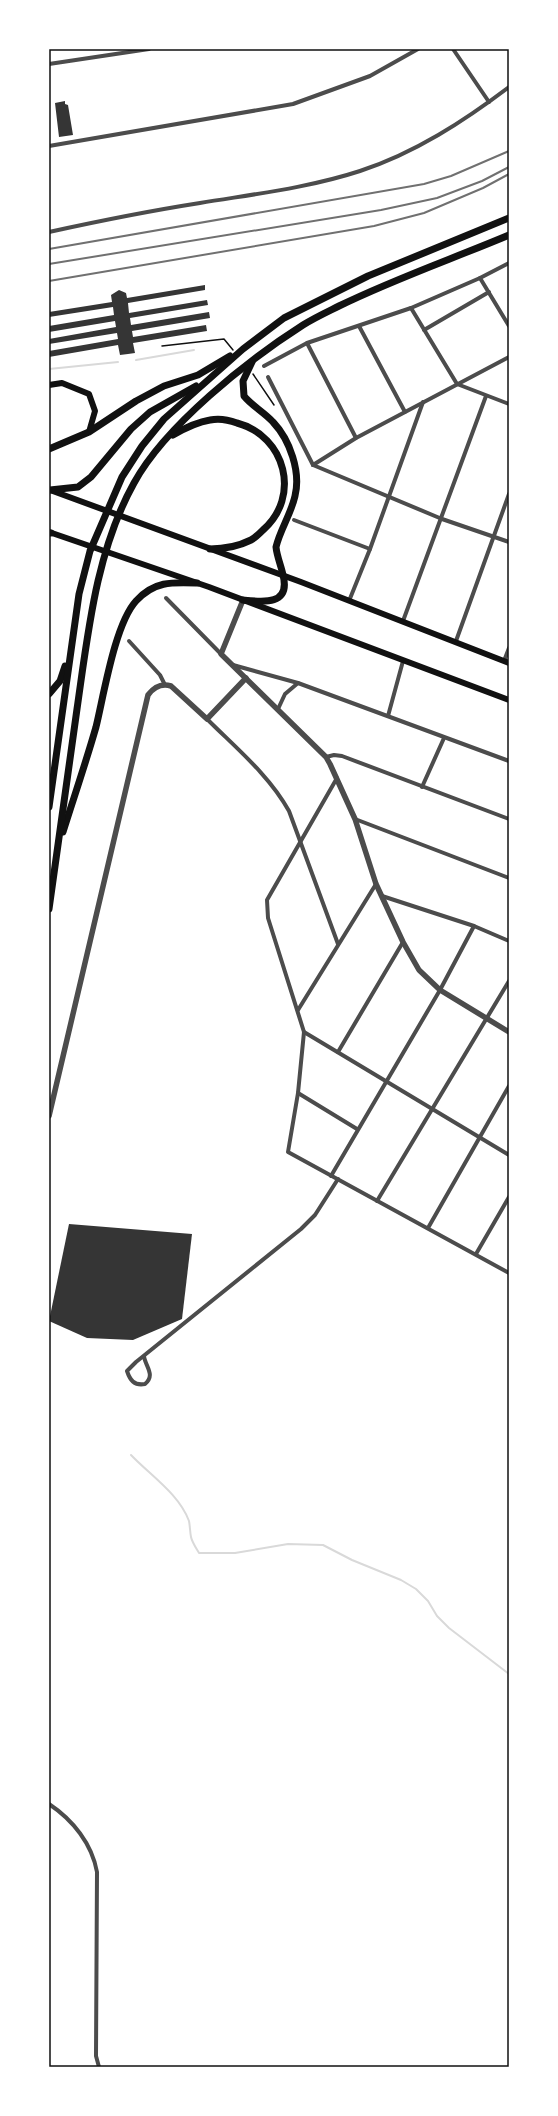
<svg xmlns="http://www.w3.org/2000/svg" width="558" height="2116" font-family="'Source Sans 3',sans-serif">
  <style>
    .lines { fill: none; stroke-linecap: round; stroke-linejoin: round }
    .stream { stroke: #d9d9d9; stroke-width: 2 }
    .building { fill: #353535 }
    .path { stroke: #111; stroke-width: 1.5 }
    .minor { stroke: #4c4c4c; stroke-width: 4 }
    .tertiary { stroke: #4c4c4c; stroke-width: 5.5 }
    .secondary { stroke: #111; stroke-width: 6 }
    .trunk { stroke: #111; stroke-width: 7 }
    .rail { stroke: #707070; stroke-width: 2 }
    .neatline { fill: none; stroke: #111; stroke-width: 1.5 }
  </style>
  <rect width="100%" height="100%" fill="#fff"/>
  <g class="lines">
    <g class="stream">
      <path d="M136 360 194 350"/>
      <path d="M49 369 118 362"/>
      <path d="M131 1455C150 1475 179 1494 189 1521 190 1526 190 1532 191 1537 192 1542 196 1548 199 1553H235L288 1544 323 1545 352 1560 401 1580 416 1589 428 1601 437 1616 449 1628 509 1674"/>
    </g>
  </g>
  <g class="building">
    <path d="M65 101V104L68 105 73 135 59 137 55 103Z"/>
    <path d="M205 285V290L128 303 129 313 207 300 208 305 130 318 131 325 209 312 210 318 132 331 133 337 206 325 207 331 133 343 135 353 128 354 120 355 118 345 49 357V351L118 339 117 333 49 344V339L116 327 115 321 49 332V326L114 315 113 307 49 317V312L112 302 111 295 119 290 126 293 127 298Z"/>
    <path d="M69 1224 192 1234 182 1319 133 1340 87 1338 49 1321Z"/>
  </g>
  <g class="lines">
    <g class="path">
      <path d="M162 346 224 339 233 350"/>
      <path d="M253 374 274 405"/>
    </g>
    <g class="minor">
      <path d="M453 49 489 102"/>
      <path d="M49 64 149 49"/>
      <path d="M49 146 293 104 370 76 418 49"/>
      <path d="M49 232C99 221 149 211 200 203 254 194 308 188 360 171 415 153 464 121 509 87"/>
      <path d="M480 278 509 326"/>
      <path d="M411 308 457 384 509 404"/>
      <path d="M359 326 405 412"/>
      <path d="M424 330 489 292"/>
      <path d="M307 343 356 438"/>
      <path d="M264 366 307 343 411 308 480 278 509 263"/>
      <path d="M268 377 313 465"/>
      <path d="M313 465 356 438 509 357"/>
      <path d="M313 465 442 519 509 542"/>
      <path d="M294 520 370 549"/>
      <path d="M166 598 221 654"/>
      <path d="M349 601 370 549 423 402"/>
      <path d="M403 621 486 396"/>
      <path d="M129 641 160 675 165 685"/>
      <path d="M456 641 509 494"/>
      <path d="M504 661 509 648"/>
      <path d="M233 665 298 683 509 761"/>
      <path d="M278 709 285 694 298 683"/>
      <path d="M388 716 403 661"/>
      <path d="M207 719C236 748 269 775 289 811L338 944"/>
      <path d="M326 757 334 755 342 756 509 819"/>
      <path d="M337 778 271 893 267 900 268 918 304 1032 298 1093 288 1152 509 1273"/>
      <path d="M422 787 444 738"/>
      <path d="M355 819 509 878"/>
      <path d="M382 896 474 926 509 941"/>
      <path d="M298 1010 376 884"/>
      <path d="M304 1032 509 1155"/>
      <path d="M338 1052 403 942"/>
      <path d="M298 1093 357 1129"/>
      <path d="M331 1176 440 990 474 926"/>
      <path d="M377 1201 509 981"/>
      <path d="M428 1228 509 1086"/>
      <path d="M476 1254 509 1197"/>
      <path d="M144 1356C145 1366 156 1375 145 1384 134 1386 130 1380 127 1371L136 1362 301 1229 315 1215 338 1179"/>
      <path d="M49 1804C73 1820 92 1844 97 1872L96 2056 99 2067"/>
    </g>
    <g class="tertiary">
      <path d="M243 600 221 654 326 757 330 764 355 819 376 884 403 942 419 970 440 990 509 1032"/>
      <path d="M49 1116 148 695C154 687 161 683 171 686L207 719 246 678"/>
    </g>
    <g class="secondary">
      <path d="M49 385 62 383 89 394 95 411 89 432"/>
      <path d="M50 490 301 582 509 663"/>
      <path d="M49 532 209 587 509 700"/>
    </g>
    <g class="trunk">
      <path d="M173 435C185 428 197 422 210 420 219 418 229 420 237 423 286 436 301 497 263 530 259 534 255 538 251 540 237 547 225 549 210 549"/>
      <path d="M49 449 89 432 136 401 164 386 198 375 230 356"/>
      <path d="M50 490 78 487 91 477 131 429 150 412 196 386"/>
      <path d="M49 533H51"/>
      <path d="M243 600C262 602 291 606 283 575 281 565 277 557 276 547 280 530 291 514 295 496 301 472 290 440 273 422 264 412 252 406 244 396L243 381 252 362"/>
      <path d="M49 694 60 681 65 666"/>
      <path d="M49 807 79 594 90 551 122 477 142 446 164 419 243 349 284 318 368 276 509 218"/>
      <path d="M63 832C74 797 86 762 96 727 104 694 115 624 136 601 154 581 172 582 197 583"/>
      <path d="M49 909C58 842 68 776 77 709 88 633 96 551 134 483 165 426 248 360 303 325 314 318 327 312 339 306 394 279 452 259 509 235"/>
    </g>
    <g class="rail">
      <path d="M49 249 424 184 451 176 509 151"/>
      <path d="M49 264 381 210 437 198 482 181 509 167"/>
      <path d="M49 281 374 226 424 213 483 188 509 174"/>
    </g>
  </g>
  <rect width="558" height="2116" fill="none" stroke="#ffffff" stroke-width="100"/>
  <rect x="50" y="50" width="458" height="2016" class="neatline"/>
</svg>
